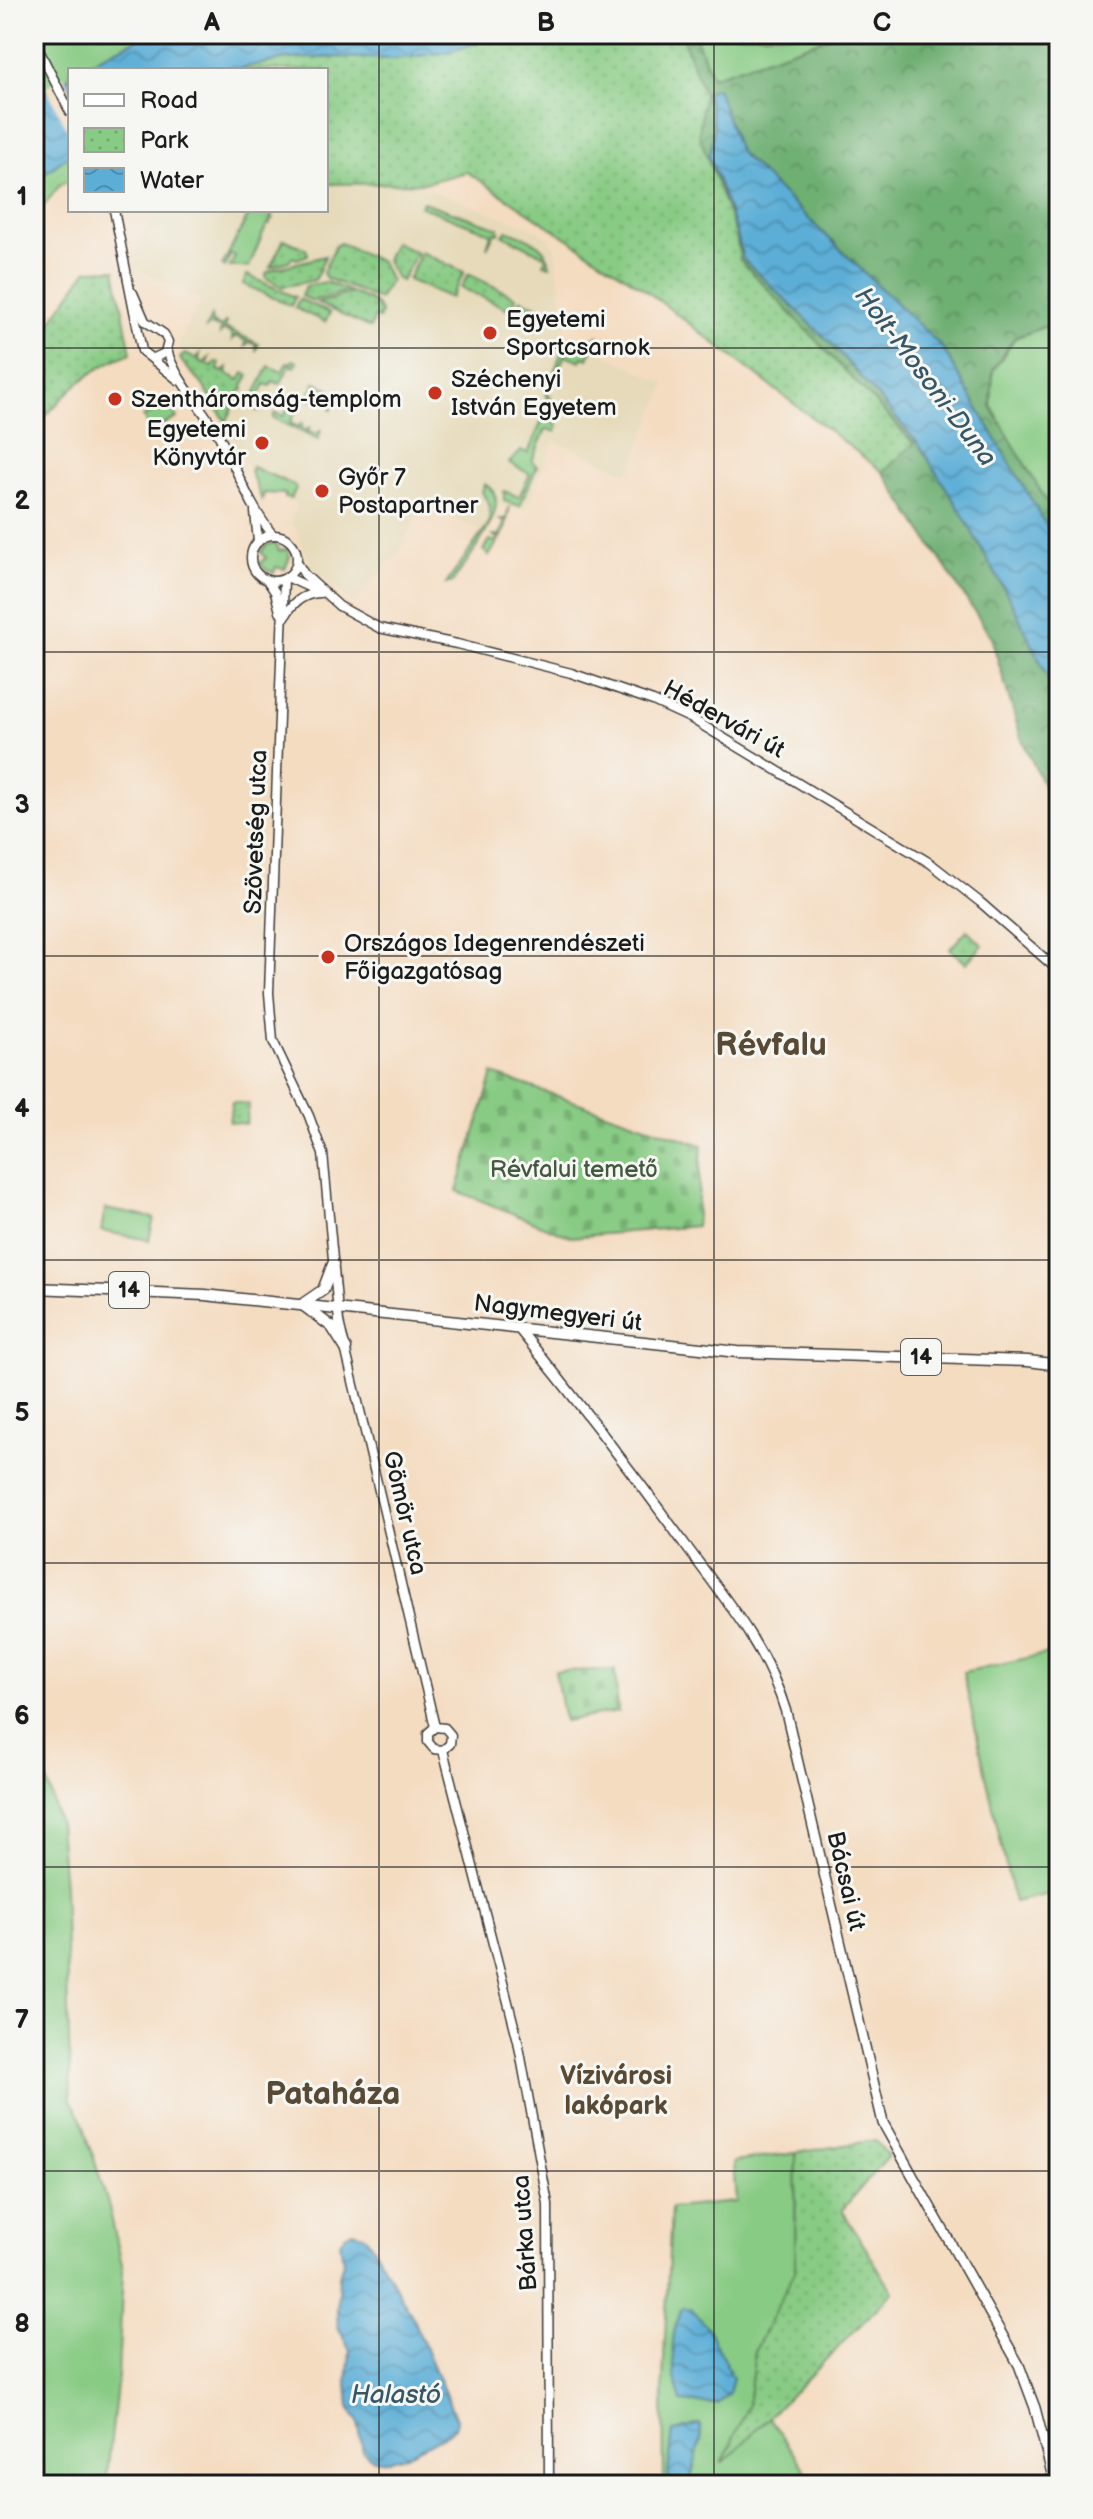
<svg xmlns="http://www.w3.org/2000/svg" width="1093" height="2519" font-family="'Balsamiq Sans',sans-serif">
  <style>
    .built { fill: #e6daba }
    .grass { fill: #88cb84; stroke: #527450; stroke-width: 2 }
    .forest { fill: url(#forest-crowns); stroke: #456647; stroke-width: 2 }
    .cemetery { fill: url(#cemetery-stones); stroke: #527450; stroke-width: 2 }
    .park { fill: url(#park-dots); stroke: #527450; stroke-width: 2 }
    .water { fill: url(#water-waves); stroke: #3c657a; stroke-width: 2 }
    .pier { fill: #f4dcc1 }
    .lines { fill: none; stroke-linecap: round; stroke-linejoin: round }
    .tertiary-casing { stroke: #3c3935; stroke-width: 11 }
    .secondary-casing { stroke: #3c3935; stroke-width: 12 }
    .primary-casing { stroke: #3c3935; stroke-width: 13 }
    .tertiary { stroke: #fff; stroke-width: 8 }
    .secondary { stroke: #fff; stroke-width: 9 }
    .primary { stroke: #fff; stroke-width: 10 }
    .grid { fill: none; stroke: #1c1c1c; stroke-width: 2; stroke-opacity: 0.55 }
    .poi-dot { fill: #c8321e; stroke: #f6f6f2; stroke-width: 3 }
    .labels { text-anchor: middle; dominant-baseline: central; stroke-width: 6; stroke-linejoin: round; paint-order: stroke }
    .shield { fill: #f6f6f2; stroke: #5d5d5c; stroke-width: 2 }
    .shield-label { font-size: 22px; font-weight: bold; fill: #1c1c1c }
    .poi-label { font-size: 24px; fill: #1c1c1c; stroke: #f6f6f2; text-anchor: start }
    .street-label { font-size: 24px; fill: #1c1c1c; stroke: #f6f6f2 }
    .park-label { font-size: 24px; fill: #425940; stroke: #f6f6f2 }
    .water-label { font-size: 26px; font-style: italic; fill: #365667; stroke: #f6f6f2 }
    .neighbourhood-label { font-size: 26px; font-weight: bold; fill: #594a35; stroke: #f6f6f2 }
    .district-label { font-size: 32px; font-weight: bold; fill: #594a35; stroke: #f6f6f2 }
    .neatline { fill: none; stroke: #1c1c1c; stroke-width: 3 }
    .grid-label { font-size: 26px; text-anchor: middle; font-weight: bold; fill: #1c1c1c }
  </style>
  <defs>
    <pattern id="forest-crowns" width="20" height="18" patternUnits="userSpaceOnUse" patternTransform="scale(2)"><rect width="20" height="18" fill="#6eaf72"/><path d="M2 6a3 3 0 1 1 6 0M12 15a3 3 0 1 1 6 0" fill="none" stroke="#5a8e5d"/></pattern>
    <pattern id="cemetery-stones" width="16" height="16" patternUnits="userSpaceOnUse" patternTransform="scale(2)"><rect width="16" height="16" fill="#88cb84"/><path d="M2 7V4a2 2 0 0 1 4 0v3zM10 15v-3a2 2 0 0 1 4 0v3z" fill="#75ae71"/></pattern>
    <pattern id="park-dots" width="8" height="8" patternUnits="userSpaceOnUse" patternTransform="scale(2)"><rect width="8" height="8" fill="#88cb84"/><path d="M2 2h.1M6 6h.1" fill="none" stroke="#75ae71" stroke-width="1.8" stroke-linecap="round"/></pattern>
    <pattern id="water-waves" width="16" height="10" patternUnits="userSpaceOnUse" patternTransform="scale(2)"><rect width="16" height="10" fill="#5caed7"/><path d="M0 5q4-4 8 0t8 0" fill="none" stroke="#4b8dae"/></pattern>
  </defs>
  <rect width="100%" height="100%" fill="#f6f6f2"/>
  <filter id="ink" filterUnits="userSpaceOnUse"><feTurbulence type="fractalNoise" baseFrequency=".0125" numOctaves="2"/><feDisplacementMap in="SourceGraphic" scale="16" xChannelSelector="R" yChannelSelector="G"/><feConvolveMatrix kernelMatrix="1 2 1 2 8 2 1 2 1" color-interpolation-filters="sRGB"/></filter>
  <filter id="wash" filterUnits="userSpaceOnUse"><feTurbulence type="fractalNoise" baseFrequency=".006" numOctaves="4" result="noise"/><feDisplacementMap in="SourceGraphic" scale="32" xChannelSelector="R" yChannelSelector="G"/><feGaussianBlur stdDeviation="1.8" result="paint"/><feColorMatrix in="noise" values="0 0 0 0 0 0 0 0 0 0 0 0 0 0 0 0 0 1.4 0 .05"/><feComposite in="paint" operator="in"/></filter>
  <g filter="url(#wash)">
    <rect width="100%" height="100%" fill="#f4dcc1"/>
    <path class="built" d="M412 183 533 228 548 237 556 250 565 334 666 384 629 473 554 440 526 510 497 506 488 534 423 504 400 550 354 603 312 568 295 527 290 524 296 504 289 500 293 491 250 471 207 392 180 358 179 344 190 318 202 300 129 265 147 228 166 210H326V184Z"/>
    <g class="grass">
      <path d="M34 34H149C133 42 83 70 70 70V76L34 100Z"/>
      <path d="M694 34H838L712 77Z"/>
      <path d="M70 154V180L60 185 34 218V182Z"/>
      <path d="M423 202 499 228V233L495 232 487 248 491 233 420 206Z"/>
      <path d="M251 210H274L271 217 273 219 269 221 270 224 266 226 249 267H230L235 256 231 254 225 267 222 266Z"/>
      <path d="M507 230C526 238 547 242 550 266L544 264 547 257 503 235Z"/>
      <path d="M211 317 212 323 222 327 226 321 225 328 259 344 256 351V345L249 342 245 346 246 341 236 336 232 340V334L224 330 220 334 221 329 211 325 206 328Z"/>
      <path d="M1046 326 1059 338V523L991 406 993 371 1015 338Z"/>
      <path d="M598 336 588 359 583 357 581 361 565 355 547 394 551 397 547 399 546 396 562 350Z"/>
      <path d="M293 360 297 362 295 367 290 365 280 384 273 381 270 386 265 384 256 403 261 406 258 411 249 406 269 366 282 372 287 362 291 363Z"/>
      <path d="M315 382 330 389 329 392 338 397 331 411V406L314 398 311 401 313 395 310 393Z"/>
      <path d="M293 397 299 403 290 423 298 427 302 423V428L306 431 310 426 308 432 316 435 321 430 318 440 273 418 275 413 284 416Z"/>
      <path d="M170 403 177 418 151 431 143 417Z"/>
      <path d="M542 408H546L561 420 556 418 554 424 558 426 556 432 548 429 545 431 532 461 537 467 520 506 504 501V491L519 497 530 474 509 463 521 451 528 453 545 414 540 411Z"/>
      <path d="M252 467 294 485 296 488 291 499 285 498V494L264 493 262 500 250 471Z"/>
      <path d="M484 484C520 501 464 562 453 582L446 584 489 523 490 506 482 492Z"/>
      <path d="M510 505 505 530 489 556 483 550 490 540 496 542 498 539 494 536H499L505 522 500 519H506Z"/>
      <path d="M276 543 279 551 287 549 290 557 285 569 276 567 274 573 266 570 260 563 266 558 261 552 267 545Z"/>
      <path d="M105 1209 154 1218 149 1240 101 1231Z"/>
      <path d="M1059 1651V1892L1014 1902 963 1672Z"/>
      <path d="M34 1733 59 1824 64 1887 71 2100 81 2117 109 2207 123 2269 118 2376 106 2485H34Z"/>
      <path d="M796 2153 795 2271 755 2351 748 2406 723 2462 769 2417 809 2476 798 2485H689L701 2440 699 2424 673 2432 668 2473 670 2485H664L663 2380 671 2208 736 2202 733 2162Z"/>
    </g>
    <path class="forest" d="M681 34H694L712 77 838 34H1059V338L1046 326 1014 338 993 370 991 406 1059 523V547L942 347 739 152 717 89 706 92C712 113 718 132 710 152L737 234 743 259 831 343 918 443 960 510 1012 603 1059 700V818L1021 738 991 637 883 472 914 443 740 260 736 235 699 134 704 94Z"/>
    <g class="cemetery">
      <path d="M493 1074 702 1145 696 1226 571 1237 457 1191Z"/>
      <path d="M615 1670 618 1712 564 1721 555 1671Z"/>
    </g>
    <g class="park">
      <path d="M500 34H681L704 94 699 135 736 235 740 260 914 444 883 472 640 286 467 172 424 183 326 184V70H231L286 59 338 57 494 38Z"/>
      <path d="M284 239 306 249 308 255 297 259 292 257 289 261 270 267Z"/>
      <path d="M394 242 417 253 401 281 395 277 386 260Z"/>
      <path d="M340 243 381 262 390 281 379 299 326 278 323 273 335 246Z"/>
      <path d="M421 252 464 272 451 298 408 280Z"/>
      <path d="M325 256 315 280 282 287 266 278V273L274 269Z"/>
      <path d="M115 269 131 353C88 368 63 396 34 429V346L87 270Z"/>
      <path d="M468 274 516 297 511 310 461 288Z"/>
      <path d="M247 275 295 297 291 306 243 284Z"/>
      <path d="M326 282 349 291 313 301 301 296 306 286Z"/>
      <path d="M352 293C364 298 376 300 381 313L379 319 375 317 370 328 317 303Z"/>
      <path d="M299 299 330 313 325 322 295 308Z"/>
      <path d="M521 299 545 310 541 319 517 308Z"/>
      <path d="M185 354 196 359 200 354 199 361 204 363 209 358 207 365 213 367 216 362 220 363 218 370 223 372 228 367 227 374 240 380 244 373 249 375 243 386 244 390H242L239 395 241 397 237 400 226 422 202 384 182 362 180 358Z"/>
      <path d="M967 930 983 945 966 963 950 949Z"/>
      <path d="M232 1102 249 1104 246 1124 229 1122Z"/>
      <path d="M875 2140 888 2156 842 2210 893 2292 722 2464 748 2406 755 2351 795 2271 796 2153Z"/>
    </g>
    <g class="water">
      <path d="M149 34H500L451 52 393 59 338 57 286 59 231 70H80L100 57Z"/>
      <path d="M70 76V154L34 182V100Z"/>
      <path d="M717 88 739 152 942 347 1059 547V700L1012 603 960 510 918 443 831 343 743 259 737 234 709 155C717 132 713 115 706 92Z"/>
      <path d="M353 2231 364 2234 374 2249 412 2316 456 2419 455 2427 450 2432C426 2444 386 2475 363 2452L358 2422 349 2407 347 2382 350 2351 338 2327 337 2311 339 2276 343 2262 340 2242 345 2235Z"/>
      <path d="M682 2307 691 2309 706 2325 733 2378 729 2393 717 2404 681 2402C672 2372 668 2336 682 2307Z"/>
      <path d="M700 2424 701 2440 689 2485H670L668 2473 673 2432Z"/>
    </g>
    <path class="pier" d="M64 76 70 89V135L46 87Z"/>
  </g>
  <g filter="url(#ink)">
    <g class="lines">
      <defs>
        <g id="tertiary">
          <path d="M34 40 70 112"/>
          <path d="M114 210 142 351 178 380"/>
          <path d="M133 293 145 321 164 334 168 342 165 353 154 358"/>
          <path d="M167 350C176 381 203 408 219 436 237 469 249 506 273 535"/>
          <path d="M255 512 258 542"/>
          <circle cx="274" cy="558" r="23"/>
          <path d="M297 562 304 574 339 606 379 628 457 644 571 673 653 701 692 719 930 863 980 902 1059 971"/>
          <path d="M287 577 315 590"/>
          <path d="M284 579 269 993 273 1041 309 1116 323 1154 339 1322 435 1727"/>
          <path d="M267 580 275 592 280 612"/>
          <path d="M285 617C293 602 303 594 320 593"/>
          <path d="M435 1727 445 1728 451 1735 450 1744 443 1750"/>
          <path d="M435 1727 428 1733V1742L434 1749 443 1750"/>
          <path d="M443 1750 518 2041 548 2204 549 2485"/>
        </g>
        <path id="secondary" d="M519 1329C577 1400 633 1473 686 1546 725 1599 767 1648 786 1712L883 2123 1019 2365 1035 2408 1055 2485"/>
        <g id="primary">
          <path d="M34 1288 205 1295 738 1352 1028 1361 1059 1365"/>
          <path d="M304 1303 323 1290 333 1264"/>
          <path d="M304 1306 332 1327 346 1349"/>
        </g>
      </defs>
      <use href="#tertiary" class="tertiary-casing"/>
      <use href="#secondary" class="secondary-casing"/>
      <use href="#primary" class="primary-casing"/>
      <use href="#tertiary" class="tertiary"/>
      <use href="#secondary" class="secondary"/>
      <use href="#primary" class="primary"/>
    </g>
  </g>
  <path class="grid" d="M379 34V2485M714 34V2485M34 348H1059M34 652H1059M34 956H1059M34 1260H1059M34 1563H1059M34 1867H1059M34 2171H1059"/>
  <g class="poi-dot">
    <circle cx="490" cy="333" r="8"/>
    <circle cx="435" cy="393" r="8"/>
    <circle cx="115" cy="399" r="8"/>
    <circle cx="262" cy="443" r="8"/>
    <circle cx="322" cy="491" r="8"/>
    <circle cx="328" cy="957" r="8"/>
  </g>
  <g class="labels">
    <g class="shield">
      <rect x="109" y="1272" width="40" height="36" rx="6"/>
      <rect x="901" y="1339" width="40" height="36" rx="6"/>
    </g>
    <g class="shield-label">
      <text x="129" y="1290">14</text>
      <text x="921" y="1357">14</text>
    </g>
    <g class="poi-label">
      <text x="506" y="319">Egyetemi<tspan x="506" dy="28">Sportcsarnok</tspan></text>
      <text x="451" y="379">Széchenyi<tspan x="451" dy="28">István Egyetem</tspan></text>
      <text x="131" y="399">Szentháromság-templom</text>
      <text x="246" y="429" text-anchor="end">Egyetemi<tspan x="246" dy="28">Könyvtár</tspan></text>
      <text x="338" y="477">Győr 7<tspan x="338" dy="28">Postapartner</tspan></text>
      <text x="344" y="943">Országos Idegenrendészeti<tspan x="344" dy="28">Főigazgatósag</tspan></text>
    </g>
    <g class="street-label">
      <text transform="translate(724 719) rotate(29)">Hédervári út</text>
      <text transform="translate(256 832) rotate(-88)">Szövetség utca</text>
      <text transform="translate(558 1313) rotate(7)">Nagymegyeri út</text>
      <text transform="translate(405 1513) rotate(77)">Gömör utca</text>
      <text transform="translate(846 1881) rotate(77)">Bácsai út</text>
      <text transform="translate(525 2233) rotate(-94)">Bárka utca</text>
    </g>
    <g class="park-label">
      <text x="574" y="1169">Révfalui temető</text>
    </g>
    <g class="water-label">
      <text transform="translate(925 377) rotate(53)">Holt-Mosoni-Duna</text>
      <text x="396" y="2395">Halastó</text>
    </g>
    <g class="neighbourhood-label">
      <text x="616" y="2076">Vízivárosi<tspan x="616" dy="30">lakópark</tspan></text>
    </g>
    <g class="district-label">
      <text x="771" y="1045">Révfalu</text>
      <text x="333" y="2094">Pataháza</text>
    </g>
  </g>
  <rect width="1093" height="2519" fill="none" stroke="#f6f6f2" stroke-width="88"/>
  <rect x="68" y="68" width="260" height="144" fill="#f6f6f2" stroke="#9f9f9c" stroke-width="2"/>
  <rect x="84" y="94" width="40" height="12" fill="#ffffff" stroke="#9f9f9c" stroke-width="2"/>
  <text x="140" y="108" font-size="24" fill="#1c1c1c">Road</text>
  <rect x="84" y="128" width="40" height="24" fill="url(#park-dots)" stroke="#9f9f9c" stroke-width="2"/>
  <text x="140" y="148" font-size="24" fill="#1c1c1c">Park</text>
  <rect x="84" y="168" width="40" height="24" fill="url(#water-waves)" stroke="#9f9f9c" stroke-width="2"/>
  <text x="140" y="188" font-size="24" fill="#1c1c1c">Water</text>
  <rect x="44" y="44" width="1005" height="2431" class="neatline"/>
  <g class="grid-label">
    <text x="212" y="31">A</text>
    <text x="546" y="31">B</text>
    <text x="882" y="31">C</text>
    <text x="22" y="205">1</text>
    <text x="22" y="509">2</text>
    <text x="22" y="813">3</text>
    <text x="22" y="1117">4</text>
    <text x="22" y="1421">5</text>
    <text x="22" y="1724">6</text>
    <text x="22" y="2028">7</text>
    <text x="22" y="2332">8</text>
  </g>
</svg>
